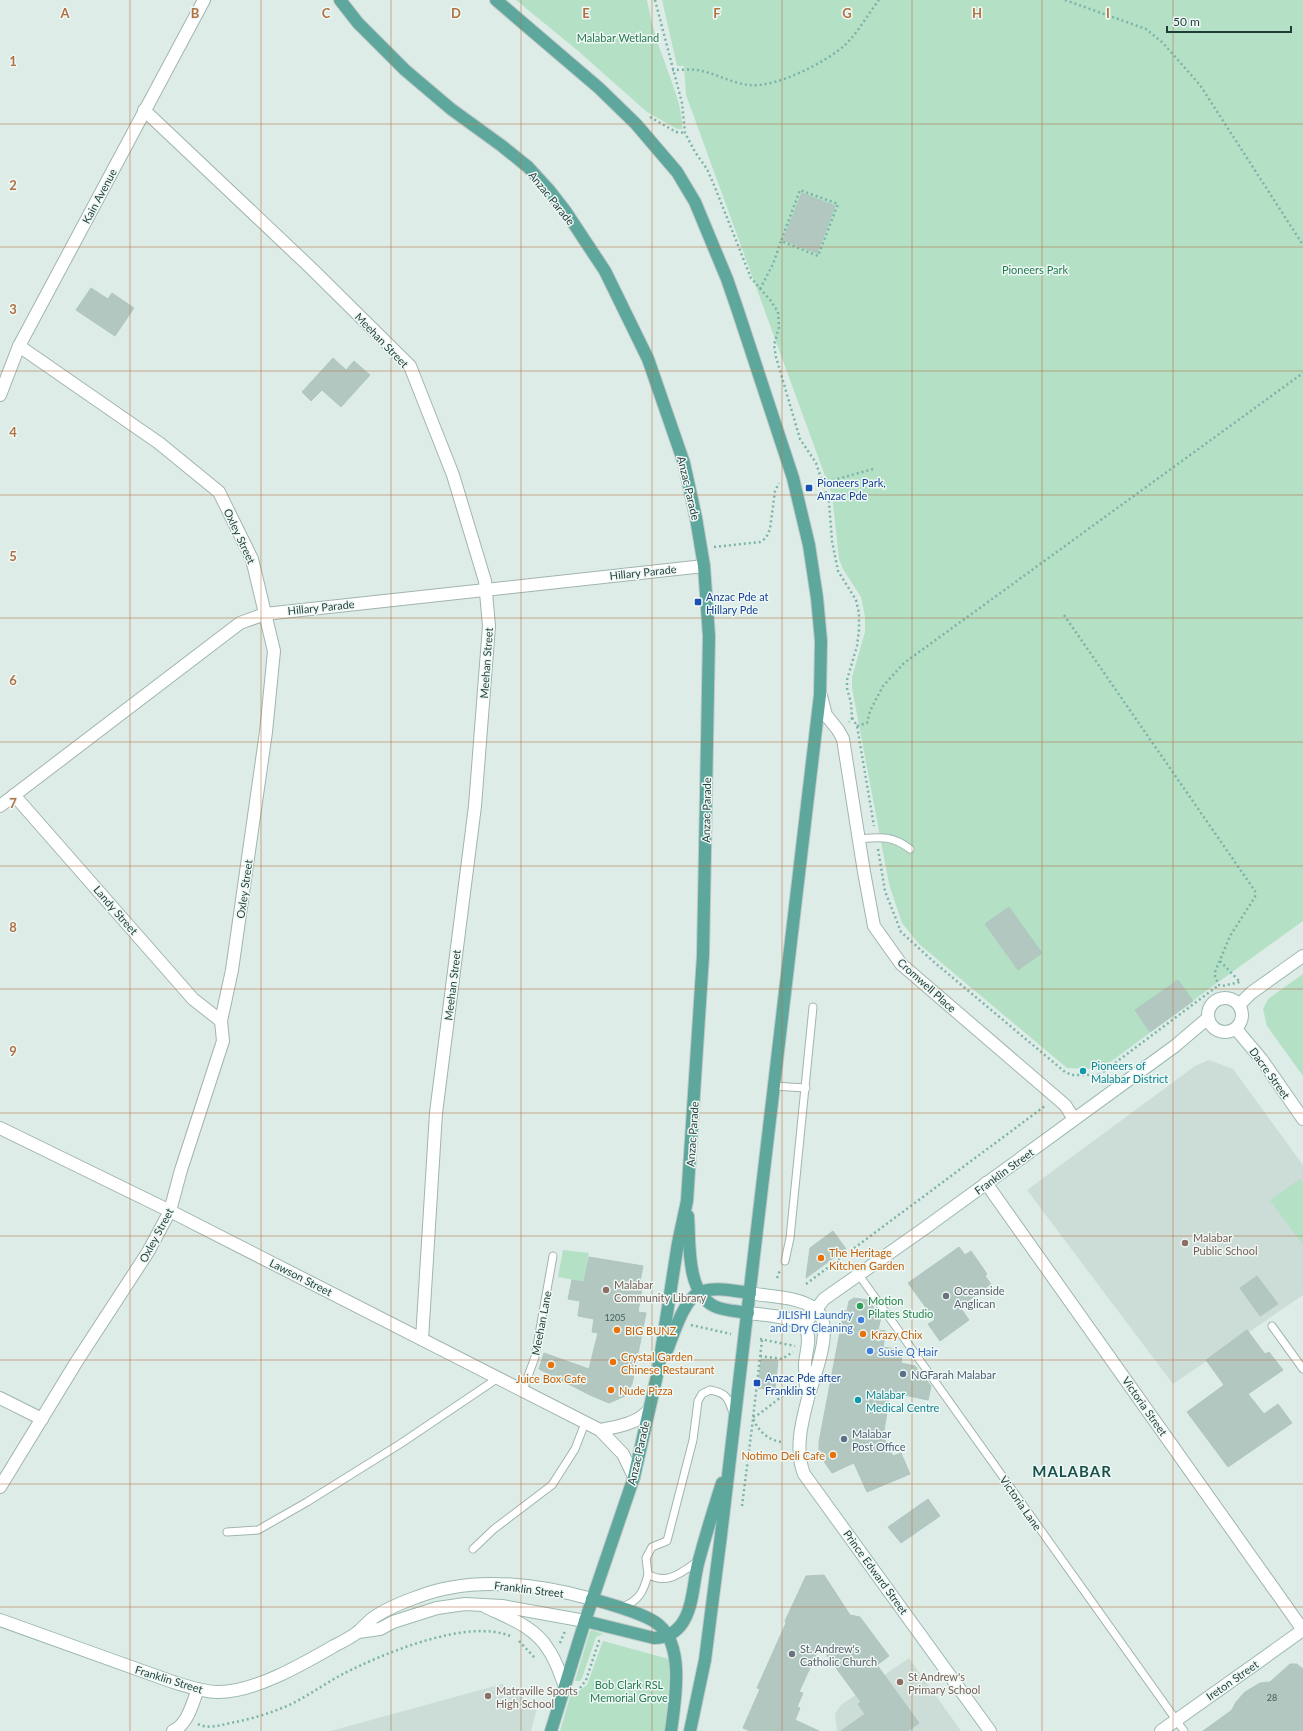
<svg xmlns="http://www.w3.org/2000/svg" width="1303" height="1731" font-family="Lato,sans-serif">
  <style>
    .built { fill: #ccdcd7 }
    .green { fill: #b4e0c6 }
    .building { fill: #b3c7c1; stroke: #b0c6c0 }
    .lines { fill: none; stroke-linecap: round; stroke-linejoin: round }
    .lane-casing { stroke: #a1b4af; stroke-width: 9 }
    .street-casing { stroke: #a1b4af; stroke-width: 14 }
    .secondary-casing { stroke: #9cb9b2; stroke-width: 14 }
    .primary-casing { stroke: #c0c9c8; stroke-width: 14 }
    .path { stroke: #7bb3a9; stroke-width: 2.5; stroke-dasharray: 2 3; stroke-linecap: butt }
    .lane { stroke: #fff; stroke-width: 7 }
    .street { stroke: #fff; stroke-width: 12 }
    .secondary { stroke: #fff; stroke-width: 12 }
    .primary { stroke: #5da79d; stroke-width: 12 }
    .grid { fill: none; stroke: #b07243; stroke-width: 1; stroke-opacity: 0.55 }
    .transit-dot { fill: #1a4fb4; stroke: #eff8f5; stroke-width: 1.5 }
    .culture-dot { fill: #0f9aa8; stroke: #eff8f5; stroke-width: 1.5 }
    .education-dot { fill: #8d6e63; stroke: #eff8f5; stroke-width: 1.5 }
    .food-dot { fill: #e8710a; stroke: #eff8f5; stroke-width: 1.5 }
    .worship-dot { fill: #6b7280; stroke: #eff8f5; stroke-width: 1.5 }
    .leisure-dot { fill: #2e9e5b; stroke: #eff8f5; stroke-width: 1.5 }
    .shop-dot { fill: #3f7fe0; stroke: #eff8f5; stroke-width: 1.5 }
    .service-dot { fill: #5c6f8a; stroke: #eff8f5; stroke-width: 1.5 }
    .labels { text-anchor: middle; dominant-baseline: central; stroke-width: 3; stroke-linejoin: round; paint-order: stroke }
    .number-label { font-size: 9px; fill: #43605b }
    .park-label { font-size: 11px; fill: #237950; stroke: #eff8f5 }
    .street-label { font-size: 11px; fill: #1e3d39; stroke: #eff8f5 }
    .transit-label { font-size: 11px; fill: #164399; stroke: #eff8f5; text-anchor: start }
    .culture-label { font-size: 11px; fill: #0d838f; stroke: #eff8f5; text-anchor: start }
    .education-label { font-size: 11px; fill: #785e54; stroke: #eff8f5; text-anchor: start }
    .food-label { font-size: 11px; fill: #c56008; stroke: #eff8f5; text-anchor: start }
    .worship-label { font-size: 11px; fill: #5b616d; stroke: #eff8f5; text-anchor: start }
    .leisure-label { font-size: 11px; fill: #27864d; stroke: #eff8f5; text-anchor: start }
    .shop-label { font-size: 11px; fill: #366cbe; stroke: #eff8f5; text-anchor: end }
    .service-label { font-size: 11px; fill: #4e5e75; stroke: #eff8f5; text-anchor: start }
    .district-label { font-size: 15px; font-weight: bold; letter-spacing: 1px; fill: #18514b; stroke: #eff8f5 }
    .grid-label { font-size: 13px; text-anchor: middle; font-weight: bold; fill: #b07243; stroke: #eff8f5; stroke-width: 3; stroke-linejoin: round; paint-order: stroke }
  </style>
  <rect width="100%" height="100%" fill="#deece7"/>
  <g class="built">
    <path d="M1209 1060 1233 1069 1303 1165V1295L1173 1384 1027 1190 1195 1066Z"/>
    <path d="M909 1658 961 1731H837L835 1714 841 1705Z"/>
    <path d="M502 1684 537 1708 531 1731H331Z"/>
  </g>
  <g class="green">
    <path d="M516 0H647C651 22 657 43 665 63 672 84 683 107 682 129H677L647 112 577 50Z"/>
    <path d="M662 0H1303V921L1217 983 1101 1069 1067 1068 919 944 902 923 889 884 852 688V677L865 632V617L861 597 843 569 839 559 832 495 686 95 684 66H677Z"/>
    <path d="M1303 974V1076L1267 1026 1263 1009 1268 999Z"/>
    <path d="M1300 1179 1303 1183V1245L1270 1200Z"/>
    <path d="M563 1250 589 1253 584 1282 558 1277Z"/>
    <path d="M592 1630 603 1634 596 1637 582 1678 580 1681H575L590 1631Z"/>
    <path d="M603 1641 669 1659 670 1672 665 1731H560L572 1690 579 1691 587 1685Z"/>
  </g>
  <g class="building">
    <path d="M802 193 835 206 817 253 783 240Z"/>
    <path d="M91 288 108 299 112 293 134 308 115 336 76 310Z"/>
    <path d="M333 358 346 370 354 361 370 375 341 407 322 390 311 401 302 392Z"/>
    <path d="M1009 907 1042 953 1018 970 985 924Z"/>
    <path d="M1178 980 1193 1001 1150 1032 1135 1010Z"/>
    <path d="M833 1231 846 1249 806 1278 810 1248Z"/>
    <path d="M959 1247 965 1255 971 1251 987 1274 985 1276 991 1284 960 1307 969 1320 940 1341 928 1324 935 1320 908 1283Z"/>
    <path d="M589 1257 643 1266 640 1282H643L638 1312 646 1313 632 1384 625 1396 609 1403 590 1395 539 1369 544 1353 589 1369 598 1333 592 1332 594 1319 578 1316 580 1301 568 1299 572 1280 584 1282Z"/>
    <path d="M1257 1276 1278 1304 1260 1316 1240 1288Z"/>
    <path d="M854 1298 868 1300 881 1317 878 1330 886 1331 883 1347 895 1349 894 1353 902 1355 901 1363 915 1366 931 1386 928 1400 890 1392 884 1431 881 1432 893 1456 901 1453 910 1474 867 1492 854 1463 832 1473 819 1454V1442L844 1311H847L849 1301Z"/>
    <path d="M1247 1330 1265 1354 1269 1352 1283 1370 1248 1394 1264 1414 1278 1404 1292 1423 1228 1467 1187 1412 1224 1385 1206 1360Z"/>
    <path d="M761 1359 778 1360 775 1390 758 1388Z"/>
    <path d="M928 1499 940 1516 901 1543 888 1527Z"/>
    <path d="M824 1575 850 1615 860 1617 889 1656 877 1665 919 1723 908 1731H841L865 1714 858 1704 861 1702 820 1646 799 1692 803 1693 797 1707 800 1708 795 1720 819 1731H750L743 1728 760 1689 757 1688 786 1623 785 1621 806 1576Z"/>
    <path d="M1290 1664H1297L1303 1669V1731H1203L1232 1710 1236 1702 1245 1692 1260 1683 1270 1682Z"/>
  </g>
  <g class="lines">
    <defs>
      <g id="lane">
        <path d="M859 839C880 837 892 835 910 849"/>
        <path d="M773 1086 806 1088"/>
        <path d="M785 1261 790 1238 813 1007"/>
        <path d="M859 1275 1184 1731"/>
        <path d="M1272 1326 1303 1369"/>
        <path d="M523 1390 535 1357 553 1256"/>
        <path d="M227 1532 258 1530 307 1502 400 1444 498 1378"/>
        <path d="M473 1549 494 1529 552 1485 575 1449 585 1423"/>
        <path d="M698 1561C682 1572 667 1586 648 1574L646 1558 652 1547 667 1541 693 1440 698 1401 702 1394 710 1390C726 1393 728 1397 733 1413"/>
        <path d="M622 1607C639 1601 644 1591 648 1574"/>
      </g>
      <g id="street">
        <path d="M144 110 312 269 410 366 453 475 485 581 489 626 475 806 436 1113 422 1339"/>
        <path d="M0 395 19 346 204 0"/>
        <path d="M821 696 826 715 838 730 843 739 864 872 874 926 901 964 1065 1105 1074 1119"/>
        <path d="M14 795 193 999 221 1021"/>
        <path d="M0 806 240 623 265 614 704 566"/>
        <path d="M0 1128 170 1211 600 1430 623 1454 634 1477"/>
        <path d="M986 1183 1303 1630"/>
        <path d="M0 1398 42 1419"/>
        <path d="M600 1430C615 1427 637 1424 648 1411"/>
        <path d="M0 1487 77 1361 148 1252 170 1211 181 1170 223 1041 221 1021 232 970 266 732 274 651 252 559 219 492 159 443 19 346"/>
        <path d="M173 1731C188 1724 192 1704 198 1689"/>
      </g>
      <g id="secondary">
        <circle cx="1225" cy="1015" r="17"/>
        <path d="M1239 1005 1251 993 1303 956"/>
        <path d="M1236 1029 1262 1060 1303 1119"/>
        <path d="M750 1293C770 1297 798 1296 815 1309 837 1325 812 1380 807 1402 801 1425 795 1451 804 1474L990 1731"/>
        <path d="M748 1313C762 1315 798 1316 806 1329 811 1339 806 1352 805 1363 805 1372 806 1381 806 1391"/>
        <path d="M803 1326 824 1299 925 1228 1175 1046 1208 1018"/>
        <path d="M486 1607C509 1618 535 1627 548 1649 556 1660 560 1674 565 1686"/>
        <path d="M0 1620 173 1682C187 1686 202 1692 217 1692 253 1693 303 1664 334 1646 342 1642 350 1638 358 1632 364 1627 369 1620 376 1616 388 1608 403 1602 417 1597 472 1575 537 1584 592 1599"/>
        <path d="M358 1632 380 1629 393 1622 437 1608 465 1604 502 1606 585 1621"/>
        <path d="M1161 1731 1303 1630"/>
      </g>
      <g id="primary">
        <path d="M340 0 358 23 405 70 451 109 502 146 528 167 549 190 566 212 605 271 648 359 684 463 696 518 704 566 709 636 703 956 687 1201 678 1243 658 1371 634 1477 585 1621 551 1731"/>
        <path d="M496 0 599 88 636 124 677 172 695 202 727 279 738 311 793 478 809 545 817 598 821 641 820 695 721 1535 705 1660 690 1731"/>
        <path d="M688 1216C690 1243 686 1292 714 1306 724 1311 737 1311 748 1313"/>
        <path d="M666 1353C673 1337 684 1295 703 1291 718 1287 735 1291 750 1293"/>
        <path d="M592 1599C609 1604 647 1614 659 1625 685 1647 675 1701 671 1731"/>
        <path d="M585 1621 654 1638C665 1638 674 1634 681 1625 694 1608 693 1580 699 1560 706 1534 714 1508 722 1483"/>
      </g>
    </defs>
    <use href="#lane" class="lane-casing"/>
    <use href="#street" class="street-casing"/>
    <use href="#secondary" class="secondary-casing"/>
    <use href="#primary" class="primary-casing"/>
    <g class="path">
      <path d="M655 0 682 103 685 133 695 152 707 169 714 185 751 278 771 301 778 312 779 327 774 345 776 357 800 439 816 463 829 502 832 541 838 571 856 600 859 613V630L857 646 847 680V688L851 703 852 718 849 722"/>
      <path d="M1065 0 1146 29 1163 43 1200 85 1303 245"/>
      <path d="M672 70C680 70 689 69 697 70 715 73 731 83 749 85 776 88 827 62 846 44 859 31 868 14 879 0"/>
      <path d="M650 117 676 132 685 133"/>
      <path d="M760 289 773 264 781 241 818 256 838 204 800 190 781 241"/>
      <path d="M823 483 873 469"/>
      <path d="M714 547 760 542 766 538 770 529 775 491 779 483"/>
      <path d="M1064 615 1255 891V897L1230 936 1215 972V977L1219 985 1222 986 1240 982 1241 983"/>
      <path d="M852 718 857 726 874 826"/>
      <path d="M857 726 867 723 870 711 883 686 904 663 1303 373"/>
      <path d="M878 849 885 891 901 932 934 962 1065 1072 1072 1075H1099L1105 1081"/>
      <path d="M1220 961 1240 982"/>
      <path d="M1099 1075 1219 985"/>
      <path d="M777 1278 780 1270"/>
      <path d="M806 1284 1045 1106"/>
      <path d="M691 1325 731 1334"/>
      <path d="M760 1339 795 1346"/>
      <path d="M762 1340 753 1418C757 1430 769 1441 782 1442"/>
      <path d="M760 1356 782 1359 793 1352"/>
      <path d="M753 1417 759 1414 789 1391"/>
      <path d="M742 1506 753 1419"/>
      <path d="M519 1641 535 1658"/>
      <path d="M560 1643 565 1631"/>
      <path d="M580 1688 586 1680 599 1641 602 1639"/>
      <path d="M198 1724C208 1729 218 1726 230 1723 247 1720 265 1715 282 1708 303 1700 322 1685 343 1674 382 1654 467 1618 510 1636"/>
    </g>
    <use href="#lane" class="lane"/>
    <use href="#street" class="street"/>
    <use href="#secondary" class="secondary"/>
    <use href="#primary" class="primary"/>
  </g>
  <path class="grid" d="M130 0V1731M261 0V1731M391 0V1731M521 0V1731M652 0V1731M782 0V1731M912 0V1731M1042 0V1731M1173 0V1731M0 124H1303M0 247H1303M0 371H1303M0 495H1303M0 618H1303M0 742H1303M0 866H1303M0 989H1303M0 1113H1303M0 1236H1303M0 1360H1303M0 1484H1303M0 1607H1303"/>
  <g class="transit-dot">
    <rect x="805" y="484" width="8" height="8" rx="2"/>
    <rect x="694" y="598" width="8" height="8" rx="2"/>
    <rect x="753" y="1379" width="8" height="8" rx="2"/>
  </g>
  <g class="culture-dot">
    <circle cx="1083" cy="1071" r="4"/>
    <circle cx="858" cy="1400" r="4"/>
  </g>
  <g class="education-dot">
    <circle cx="1185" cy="1243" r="4"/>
    <circle cx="606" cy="1290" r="4"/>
    <circle cx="900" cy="1682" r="4"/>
    <circle cx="488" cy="1696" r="4"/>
  </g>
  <g class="food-dot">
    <circle cx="821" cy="1258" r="4"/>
    <circle cx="617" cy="1330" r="4"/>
    <circle cx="863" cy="1334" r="4"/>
    <circle cx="613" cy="1362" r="4"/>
    <circle cx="551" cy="1365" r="4"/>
    <circle cx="611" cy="1390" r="4"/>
    <circle cx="833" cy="1455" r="4"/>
  </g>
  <g class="worship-dot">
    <circle cx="946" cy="1296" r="4"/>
    <circle cx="792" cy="1654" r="4"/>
  </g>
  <circle class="leisure-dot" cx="860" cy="1306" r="4"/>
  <g class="shop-dot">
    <circle cx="861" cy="1320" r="4"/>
    <circle cx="870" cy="1351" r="4"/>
  </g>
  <g class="service-dot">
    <circle cx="903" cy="1374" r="4"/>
    <circle cx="844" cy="1439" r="4"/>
  </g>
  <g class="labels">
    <g class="number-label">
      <text x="615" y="1317">1205</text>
      <text x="1272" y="1697">28</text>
    </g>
    <g class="park-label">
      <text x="618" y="37">Malabar Wetland</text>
      <text x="1035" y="269">Pioneers Park</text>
      <text x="629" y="1684">Bob Clark RSL<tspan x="629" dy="13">Memorial Grove</tspan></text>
    </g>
    <g class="street-label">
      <text transform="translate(99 196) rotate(-62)">Kain Avenue</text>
      <text transform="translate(552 198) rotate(51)">Anzac Parade</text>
      <text transform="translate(382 340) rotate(46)">Meehan Street</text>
      <text transform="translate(689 488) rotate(77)">Anzac Parade</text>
      <text transform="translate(240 536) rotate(65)">Oxley Street</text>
      <text transform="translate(643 572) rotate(-6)">Hillary Parade</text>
      <text transform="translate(321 607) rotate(-6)">Hillary Parade</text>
      <text transform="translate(486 663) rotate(-86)">Meehan Street</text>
      <text transform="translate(706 810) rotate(-89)">Anzac Parade</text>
      <text transform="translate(244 889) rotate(-82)">Oxley Street</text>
      <text transform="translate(116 910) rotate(49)">Landy Street</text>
      <text transform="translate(452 985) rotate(-83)">Meehan Street</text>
      <text transform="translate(927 985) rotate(42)">Cromwell Place</text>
      <text transform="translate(1270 1073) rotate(54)">Dacre Street</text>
      <text transform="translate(692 1134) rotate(-86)">Anzac Parade</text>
      <text transform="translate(1004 1171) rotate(-36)">Franklin Street</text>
      <text transform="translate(156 1235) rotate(-62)">Oxley Street</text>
      <text transform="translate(301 1277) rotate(27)">Lawson Street</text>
      <text transform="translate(541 1323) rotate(-79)">Meehan Lane</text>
      <text transform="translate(1145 1406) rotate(55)">Victoria Street</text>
      <text transform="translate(638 1453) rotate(-77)">Anzac Parade</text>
      <text transform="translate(1021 1503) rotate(55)">Victoria Lane</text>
      <text transform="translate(876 1572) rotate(54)">Prince Edward Street</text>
      <text transform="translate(529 1589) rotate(7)">Franklin Street</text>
      <text transform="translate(169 1679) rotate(17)">Franklin Street</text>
      <text transform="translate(1232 1680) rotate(-35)">Ireton Street</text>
    </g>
    <g class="transit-label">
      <text x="817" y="482">Pioneers Park,<tspan x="817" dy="13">Anzac Pde</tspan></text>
      <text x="706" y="596">Anzac Pde at<tspan x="706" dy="13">Hillary Pde</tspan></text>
      <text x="765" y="1377">Anzac Pde after<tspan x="765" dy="13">Franklin St</tspan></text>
    </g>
    <g class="culture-label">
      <text x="1091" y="1065">Pioneers of<tspan x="1091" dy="13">Malabar District</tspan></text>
      <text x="866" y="1394">Malabar<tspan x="866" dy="13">Medical Centre</tspan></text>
    </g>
    <g class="education-label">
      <text x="1193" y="1237">Malabar<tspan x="1193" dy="13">Public School</tspan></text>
      <text x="614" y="1284">Malabar<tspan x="614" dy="13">Community Library</tspan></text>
      <text x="908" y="1676">St Andrew's<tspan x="908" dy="13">Primary School</tspan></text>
      <text x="496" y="1690">Matraville Sports<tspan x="496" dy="13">High School</tspan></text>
    </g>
    <g class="food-label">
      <text x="829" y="1252">The Heritage<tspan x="829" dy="13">Kitchen Garden</tspan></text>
      <text x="625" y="1330">BIG BUNZ</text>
      <text x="871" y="1334">Krazy Chix</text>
      <text x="621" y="1356">Crystal Garden<tspan x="621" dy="13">Chinese Restaurant</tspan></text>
      <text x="551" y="1378" text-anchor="middle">Juice Box Cafe</text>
      <text x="619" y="1390">Nude Pizza</text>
      <text x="825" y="1455" text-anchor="end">Notimo Deli Cafe</text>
    </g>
    <g class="worship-label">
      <text x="954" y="1290">Oceanside<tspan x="954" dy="13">Anglican</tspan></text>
      <text x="800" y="1648">St. Andrew's<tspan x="800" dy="13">Catholic Church</tspan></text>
    </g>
    <g class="leisure-label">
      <text x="868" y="1300">Motion<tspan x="868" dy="13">Pilates Studio</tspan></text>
    </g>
    <g class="shop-label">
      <text x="853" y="1314">JILISHI Laundry<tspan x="853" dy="13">and Dry Cleaning</tspan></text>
      <text x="878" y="1351" text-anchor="start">Susie Q Hair</text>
    </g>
    <g class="service-label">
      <text x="911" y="1374">NGFarah Malabar</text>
      <text x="852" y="1433">Malabar<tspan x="852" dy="13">Post Office</tspan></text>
    </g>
    <g class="district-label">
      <text x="1072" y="1471">MALABAR</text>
    </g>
  </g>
  <g class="grid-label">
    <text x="65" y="18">A</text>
    <text x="195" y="18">B</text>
    <text x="326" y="18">C</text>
    <text x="456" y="18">D</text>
    <text x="586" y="18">E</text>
    <text x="717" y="18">F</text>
    <text x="847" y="18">G</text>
    <text x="977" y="18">H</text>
    <text x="1108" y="18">I</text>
    <text x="13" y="66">1</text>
    <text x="13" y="190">2</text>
    <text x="13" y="314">3</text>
    <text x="13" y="437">4</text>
    <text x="13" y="561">5</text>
    <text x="13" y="685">6</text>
    <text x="13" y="808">7</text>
    <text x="13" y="932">8</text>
    <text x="13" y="1056">9</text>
  </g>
  <path d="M1167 26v6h124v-6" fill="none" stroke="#1e3d39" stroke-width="2"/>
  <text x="1173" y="26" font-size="12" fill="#1e3d39" stroke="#eff8f5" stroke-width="3" paint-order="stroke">50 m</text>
</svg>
